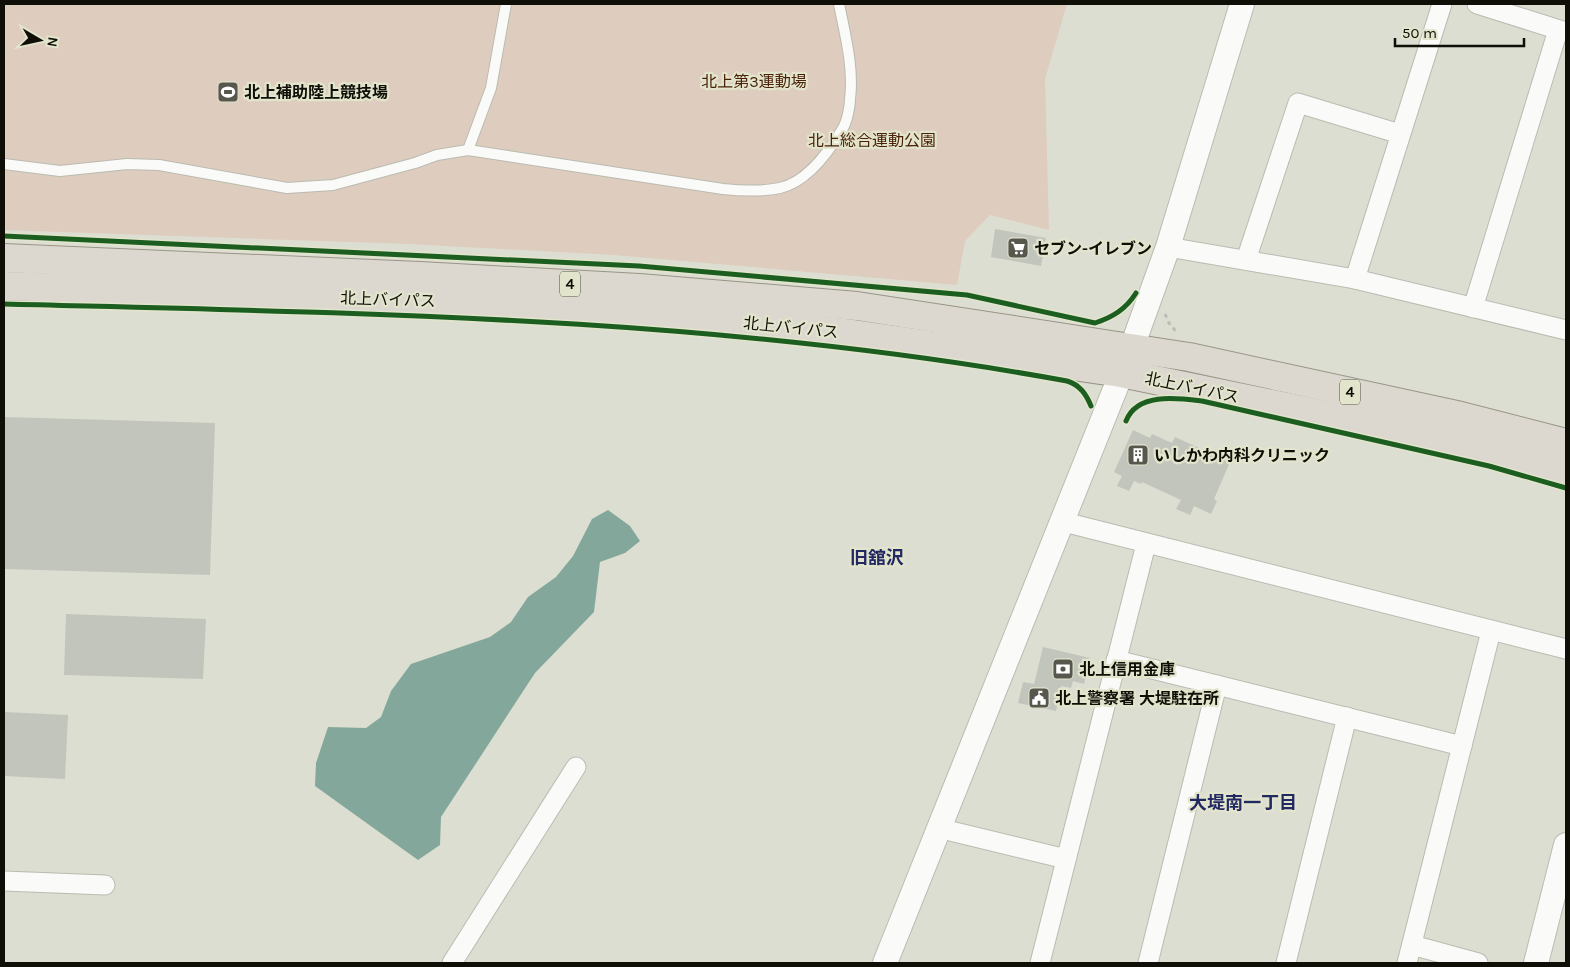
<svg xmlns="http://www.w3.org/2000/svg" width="1570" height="967" font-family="Karla,'Noto Sans JP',sans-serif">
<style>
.green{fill:#deccbe}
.water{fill:#83a89b}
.building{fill:#c2c5bc}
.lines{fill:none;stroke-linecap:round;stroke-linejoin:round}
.service-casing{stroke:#babbb1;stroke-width:12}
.minor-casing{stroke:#babbb1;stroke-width:21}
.tertiary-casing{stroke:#babbb1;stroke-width:26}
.trunk-casing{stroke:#999486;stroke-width:30}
.path{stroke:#bcbdb8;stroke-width:3;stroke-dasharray:4 4;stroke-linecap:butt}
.service{stroke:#fafaf8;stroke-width:10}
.minor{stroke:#fafaf8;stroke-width:19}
.tertiary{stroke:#fafaf8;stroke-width:24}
.trunk{stroke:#dcd8d0;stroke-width:28}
.cycleway-casing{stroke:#e2e4cc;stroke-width:8}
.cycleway{stroke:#1b5e20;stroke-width:5}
.labels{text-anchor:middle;stroke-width:4.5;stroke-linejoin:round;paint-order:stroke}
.shield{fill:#e2e4cc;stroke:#4e4f42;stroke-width:1}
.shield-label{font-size:15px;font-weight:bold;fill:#0f0f07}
.park-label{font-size:16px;fill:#4b210a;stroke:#e2e4cc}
.poi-label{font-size:16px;font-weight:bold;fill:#0f0f07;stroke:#e2e4cc;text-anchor:start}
.street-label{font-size:16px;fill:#0f0f07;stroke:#e2e4cc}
.neighbourhood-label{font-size:18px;font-weight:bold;fill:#222962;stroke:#e2e4cc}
</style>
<rect width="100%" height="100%" fill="#ddded2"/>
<!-- green -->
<polygon class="green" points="4,4 1067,4 1045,79 1049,230 990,215 965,241 957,285 614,255 409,244 4,230"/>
<!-- water -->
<polygon class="water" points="608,510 630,526 640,541 625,553 600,562 594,612 535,673 441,817 440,845 418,860 315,786 316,763 328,727 366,728 381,717 391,691 411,664 490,637 511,622 528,597 556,577 573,556 592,519"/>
<!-- building -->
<g class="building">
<polygon points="995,229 1046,238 1041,266 991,257"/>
<polygon points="4,417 215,423 210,575 4,569"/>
<polygon points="1133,430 1150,438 1152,434 1172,443 1175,437 1230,462 1214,499 1217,501 1211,514 1194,506 1190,515 1176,509 1181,500 1142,482 1141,484 1134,481 1129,491 1117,486 1122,476 1114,472"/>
<polygon points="66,614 206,619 203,679 64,675"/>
<polygon points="1043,647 1090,658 1084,684 1073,681 1071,688 1061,686 1056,711 1018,703 1023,682 1034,684"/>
<polygon points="4,712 68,715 65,779 4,776"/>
</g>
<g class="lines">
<!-- service casing -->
<g class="service-casing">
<g id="service">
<polyline points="468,150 491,88 506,4"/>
<path d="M4,164L60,171L127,164L159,165L287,188L333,185L415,163L437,155L468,150L723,189C742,191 761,192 780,188C807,182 830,150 843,128C847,121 850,107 850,99C854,68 845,34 839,4"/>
</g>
</g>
<!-- minor casing -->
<g class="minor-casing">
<g id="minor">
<polyline points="1477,4 1566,32"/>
<polyline points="1168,247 1355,279 1566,330"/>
<polyline points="1246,260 1298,103 1400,134"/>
<polyline points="1355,279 1442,4"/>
<polyline points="1473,308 1558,30"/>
<polyline points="1064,522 1566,649"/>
<polyline points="1116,660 1462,746"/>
<polyline points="938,828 1066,859"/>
<polyline points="4,881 105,885"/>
<polyline points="1412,945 1478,963"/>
<polyline points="452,963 576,767"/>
<polyline points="1040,963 1146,544"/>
<polyline points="1148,963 1217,685"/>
<polyline points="1286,963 1347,717"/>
<polyline points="1407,963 1491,631"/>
</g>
</g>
<!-- tertiary casing -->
<g class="tertiary-casing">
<g id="tertiary">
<polyline points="885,963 1132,347 1168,247 1242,4"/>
<polyline points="1536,963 1566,845"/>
</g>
</g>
<!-- trunk casing -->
<g class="trunk-casing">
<g id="trunk">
<polyline points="4,258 420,276 639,288 857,306 1189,357 1461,416 1566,443"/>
<polyline points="4,286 417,300 637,311 853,334 1121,373 1457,442 1566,471"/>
</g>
</g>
<!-- path -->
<g class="path">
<polyline points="905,289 967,295 1037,310"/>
<polyline points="1165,314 1170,325 1178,333"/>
<polyline points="1101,321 1124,308"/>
<polyline points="1081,389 1089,400"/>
<polyline points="1126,420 1139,405 1149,402"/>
</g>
<!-- service -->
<use href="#service" class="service"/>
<!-- minor -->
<use href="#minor" class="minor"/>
<!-- tertiary -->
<use href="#tertiary" class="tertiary"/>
<!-- trunk -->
<use href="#trunk" class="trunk"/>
<!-- cycleway casing -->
<g class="cycleway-casing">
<g id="cycleway">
<path d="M4,236L639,266L967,295L1095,323C1113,317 1126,309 1136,293"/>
<path d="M4,304C359,313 717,317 1067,381C1080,385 1086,394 1091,406"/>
<path d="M1126,421C1137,392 1178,398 1202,401L1489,466L1566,488"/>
</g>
</g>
<!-- cycleway -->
<use href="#cycleway" class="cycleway"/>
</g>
<!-- icons -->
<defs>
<g id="stadium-square" transform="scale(1.125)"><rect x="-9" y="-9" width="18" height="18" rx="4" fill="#57574e" stroke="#e2e4cc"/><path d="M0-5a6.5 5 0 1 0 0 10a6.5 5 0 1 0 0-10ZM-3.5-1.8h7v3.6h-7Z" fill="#fff"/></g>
<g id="supermarket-square" transform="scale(1.125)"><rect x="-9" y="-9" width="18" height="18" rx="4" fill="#57574e" stroke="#e2e4cc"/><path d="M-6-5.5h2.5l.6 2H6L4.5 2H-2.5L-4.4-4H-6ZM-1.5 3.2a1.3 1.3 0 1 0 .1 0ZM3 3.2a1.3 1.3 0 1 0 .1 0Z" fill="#fff"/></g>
<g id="building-square" transform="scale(1.125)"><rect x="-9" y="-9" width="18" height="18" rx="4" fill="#57574e" stroke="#e2e4cc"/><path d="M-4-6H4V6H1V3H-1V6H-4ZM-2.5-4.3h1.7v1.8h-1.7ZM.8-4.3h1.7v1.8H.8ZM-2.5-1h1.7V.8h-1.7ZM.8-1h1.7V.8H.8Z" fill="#fff"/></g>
<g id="bank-square" transform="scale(1.125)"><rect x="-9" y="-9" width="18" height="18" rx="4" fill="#57574e" stroke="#e2e4cc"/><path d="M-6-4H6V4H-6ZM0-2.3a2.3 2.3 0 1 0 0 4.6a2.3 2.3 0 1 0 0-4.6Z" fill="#fff"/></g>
<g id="civic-square" transform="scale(1.125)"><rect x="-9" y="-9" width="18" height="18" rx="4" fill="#57574e" stroke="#e2e4cc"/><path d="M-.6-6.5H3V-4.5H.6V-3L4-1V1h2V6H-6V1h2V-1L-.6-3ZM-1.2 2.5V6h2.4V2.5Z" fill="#fff"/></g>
</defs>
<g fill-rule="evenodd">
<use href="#stadium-square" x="228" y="92"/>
<use href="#supermarket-square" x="1018" y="248"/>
<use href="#building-square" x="1138" y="455"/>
<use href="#bank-square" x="1063" y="669"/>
<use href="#civic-square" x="1039" y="698"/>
</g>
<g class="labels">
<!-- shield labels -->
<g class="shield">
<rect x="560" y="271.5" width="20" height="25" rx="4"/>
<rect x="1340" y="379.5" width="20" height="25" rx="4"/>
</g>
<g class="shield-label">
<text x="570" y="289">4</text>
<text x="1350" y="397">4</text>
</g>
<!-- park labels -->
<g class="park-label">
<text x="754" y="87">北上第3運動場</text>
<text x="872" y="146">北上総合運動公園</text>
</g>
<!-- poi labels -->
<g class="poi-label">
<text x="244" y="98">北上補助陸上競技場</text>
<text x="1034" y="254">セブン-イレブン</text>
<text x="1154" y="461">いしかわ内科クリニック</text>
<text x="1079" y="675">北上信用金庫</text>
<text x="1055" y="704">北上警察署 大堤駐在所</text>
</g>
<!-- street labels -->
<g class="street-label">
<text transform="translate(388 299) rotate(2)" y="6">北上バイパス</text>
<text transform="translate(791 327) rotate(6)" y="6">北上バイパス</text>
<text transform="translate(1192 387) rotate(12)" y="6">北上バイパス</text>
</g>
<!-- neighbourhood labels -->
<g class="neighbourhood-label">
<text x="877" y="564">旧舘沢</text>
<text x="1243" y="809">大堤南一丁目</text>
</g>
</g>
<!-- border -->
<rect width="1570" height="967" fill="none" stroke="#0f0f07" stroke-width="10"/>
<!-- north arrow -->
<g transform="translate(40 40) rotate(99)" stroke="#e2e4cc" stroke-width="4" paint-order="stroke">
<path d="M0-4L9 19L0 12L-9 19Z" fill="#0f0f07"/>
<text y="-8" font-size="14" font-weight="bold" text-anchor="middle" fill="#0f0f07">N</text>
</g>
<!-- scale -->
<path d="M1395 38v8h129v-8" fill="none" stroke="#0f0f07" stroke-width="2.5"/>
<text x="1402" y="38" font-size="15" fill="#0f0f07" stroke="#e2e4cc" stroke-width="4" paint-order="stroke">50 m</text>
</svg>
